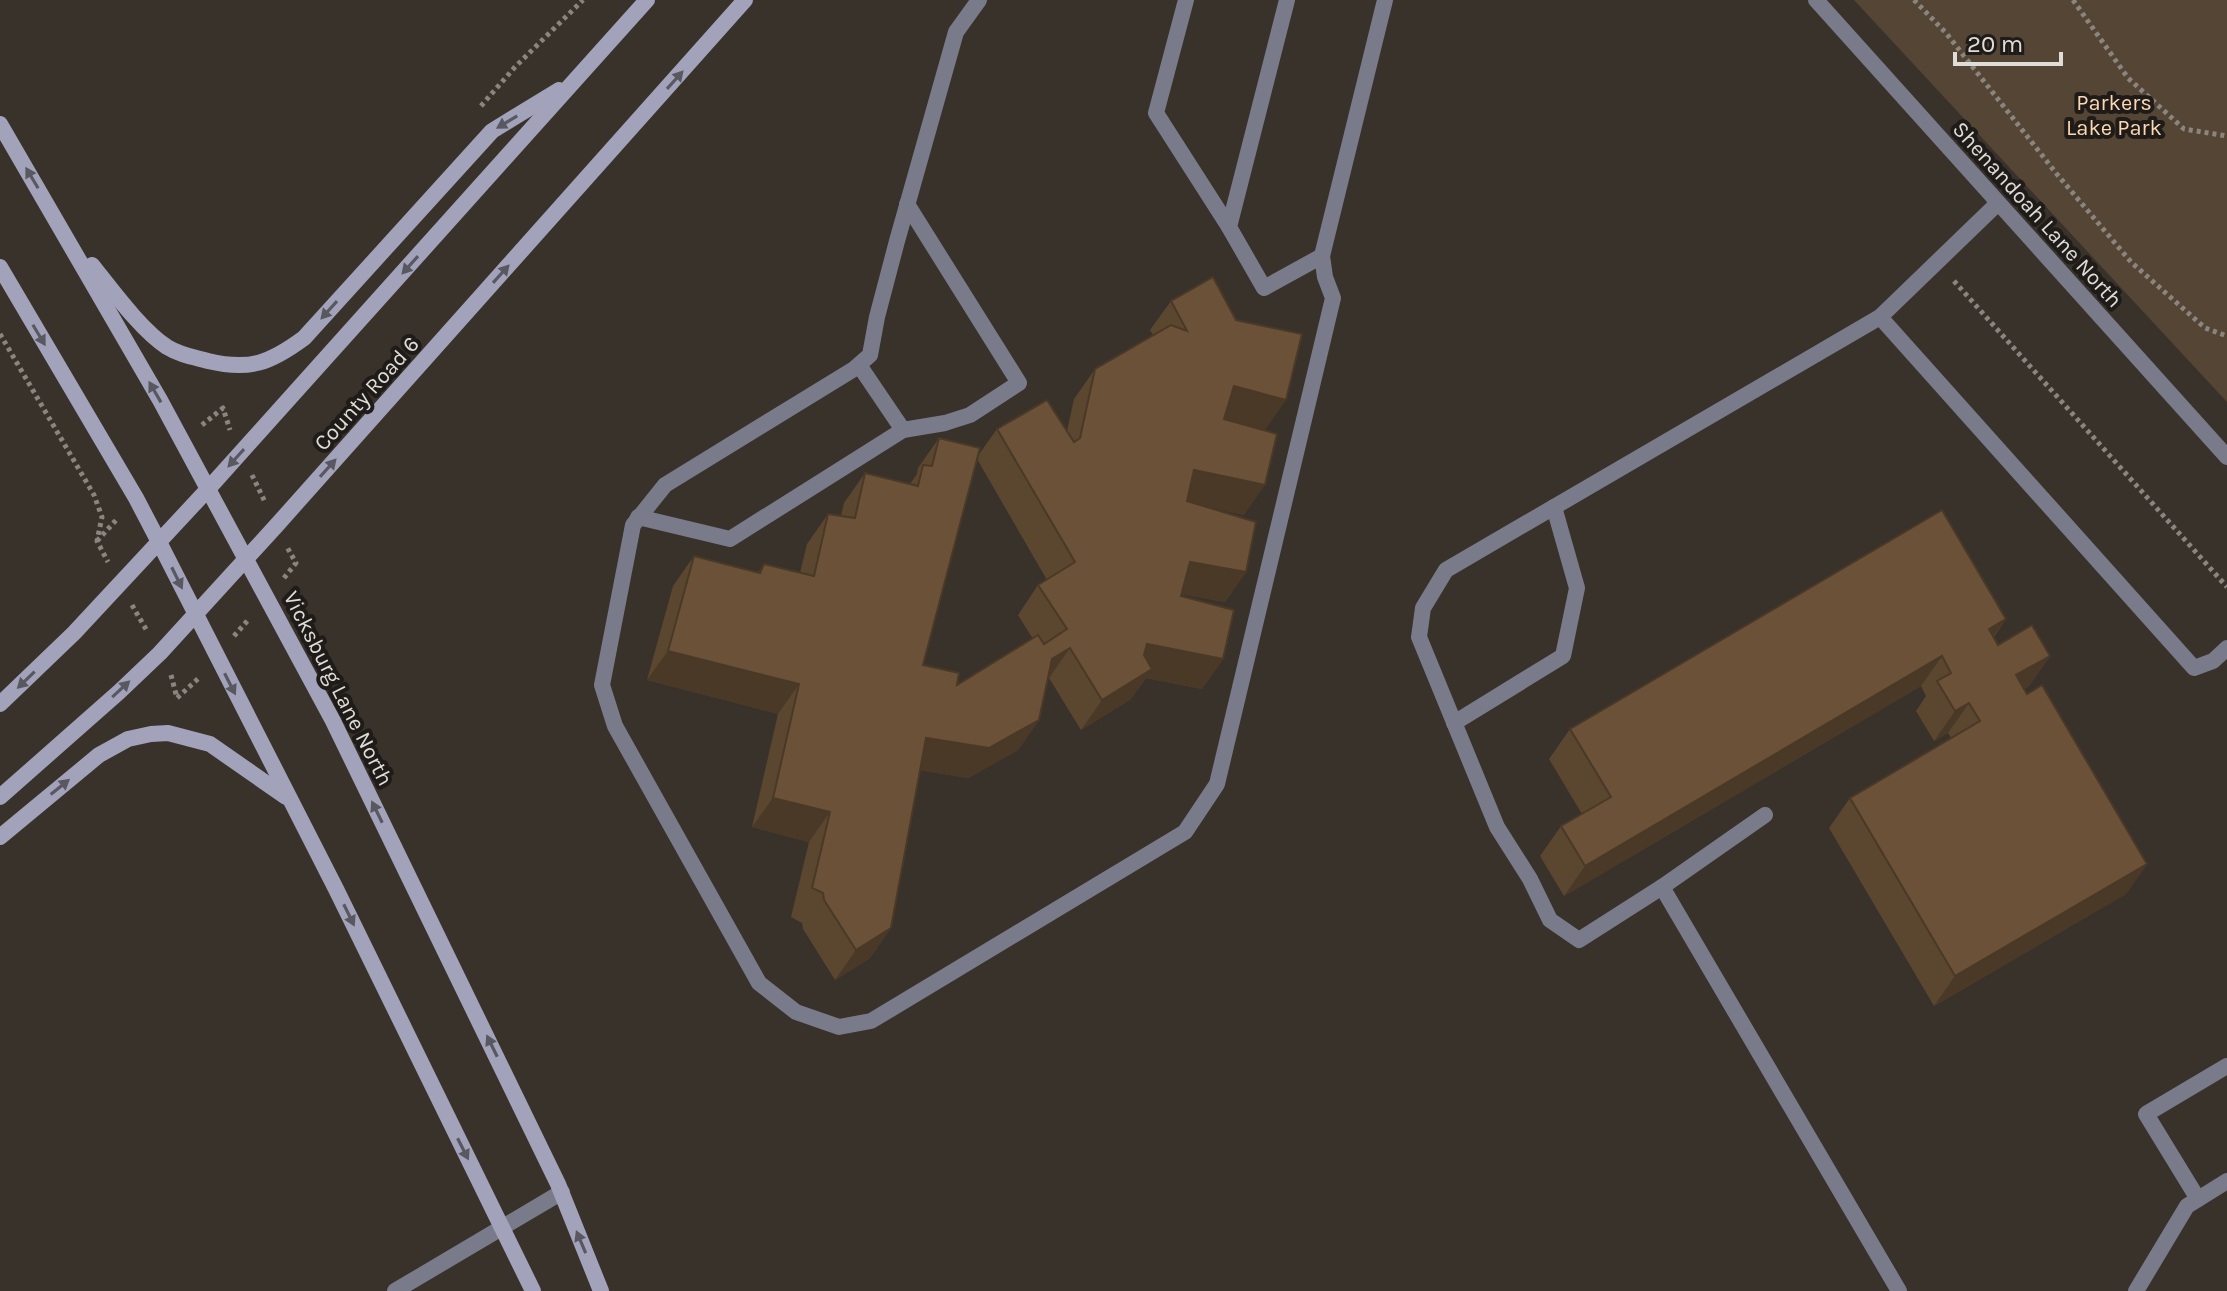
<svg xmlns="http://www.w3.org/2000/svg" width="2227" height="1291" font-family="Karla,sans-serif">
<style>
.green{fill:#554535}
.lines{fill:none;stroke-linecap:round;stroke-linejoin:round}
.path{stroke:#8b857f;stroke-width:5;stroke-dasharray:4 4;stroke-linecap:butt}
.lane{stroke:#7a7b8a;stroke-width:16}
.street{stroke:#7a7b8a;stroke-width:16}
.secondary{stroke:#a2a3bb;stroke-width:16}
.wall{fill:#5b4630;fill-rule:evenodd}
.shaded-wall{fill:#4a3927}
.building{fill:#6a5138;stroke:#4a3927;stroke-width:2}
.oneway{fill:#595861}
.labels{text-anchor:middle;stroke-width:8;stroke-linejoin:round;paint-order:stroke}
.park-label{font-size:22px;fill:#fdd7b2;stroke:#1e1b18}
.street-label{font-size:22px;fill:#e0dcd7;stroke:#1e1b18}
</style>
<rect width="100%" height="100%" fill="#39322b"/>
<!-- green -->
<polygon class="green" points="1854,0 2227,0 2227,402"/>
<g class="lines">
<!-- path -->
<g class="path">
<polyline points="1914,0 1946,33 2056,173 2131,262 2205,328 2227,336"/>
<polyline points="2073,0 2128,78 2184,129 2227,136"/>
<polyline points="481,106 515,67 583,0"/>
<polyline points="1954,281 2227,587"/>
<polyline points="0,334 94,495 102,517 97,541 108,562"/>
<polyline points="202,425 223,408 230,430"/>
<polyline points="252,475 265,502"/>
<polyline points="97,541 118,518"/>
<polyline points="284,578 296,563 287,547"/>
<polyline points="132,605 147,631"/>
<polyline points="234,636 249,619"/>
<polyline points="171,675 177,698 200,677"/>
</g>
<!-- lane -->
<g class="lane">
<polyline points="979,0 956,32 897,241 877,317 870,355 854,369 665,485 633,525 602,685 615,726 759,983 796,1012 839,1027 871,1021 1185,832 1217,784 1333,298 1325,277 1322,256 1385,0"/>
<polyline points="1186,0 1156,113 1229,227"/>
<polyline points="1287,0 1229,227 1264,288 1322,256"/>
<polyline points="1880,317 2194,668 2213,661 2227,648"/>
<polyline points="859,365 903,430"/>
<polyline points="638,517 730,539 903,430 945,423 970,415 1019,383 907,204"/>
<polyline points="1454,723 1563,656 1577,588 1554,507"/>
<polyline points="1765,815 1662,887 1579,940 1550,920 1530,879 1497,827 1419,637 1423,608 1446,570 1880,317 1998,203"/>
<polyline points="1662,887 1899,1291"/>
<polyline points="2198,1199 2146,1114 2227,1066"/>
<polyline points="2136,1291 2187,1206 2227,1181"/>
</g>
<!-- street -->
<g class="street">
<polyline points="1816,0 2227,457"/>
<polyline points="395,1291 562,1192"/>
</g>
<!-- secondary -->
<g class="secondary">
<polyline points="0,124 160,400 333,721 558,1184 601,1291"/>
<path d="M92,265C112,290 141,330 167,347C180,355 193,357 208,361C250,371 270,363 304,338L492,131L559,90"/>
<polyline points="0,267 136,498 159,542 336,889 533,1291"/>
<polyline points="0,704 74,633 209,488 647,0"/>
<polyline points="0,797 119,692 160,653 276,526 745,0"/>
<polyline points="0,837 99,755 128,739 151,734 168,733 210,744 286,797"/>
</g>
</g>
<!-- wall -->
<g class="wall">
<path d="M1171,301L1265,430L1224,419L1244,515L1208,507L1246,572L1225,602L1181,594V596L1223,659L1202,689L1146,678L1131,699L1081,730L1049,678L1048,679L1039,720L1018,750L968,778L920,770L891,928L870,958L835,980L803,929L802,923L791,917L809,842L752,827L778,714L647,680L673,586L694,556L758,573L764,564L800,573L807,544L828,514L841,516L844,503L865,473L910,484L917,474L918,468L939,438L977,457L997,429L1067,431L1074,399L1095,369L1153,335L1150,330ZM977,459L1047,580L1038,585L1018,615L1033,639L957,685L923,665Z"/>
<polygon points="2006,619 1994,637 1998,645 2050,656 2029,686 2024,689 2147,864 2126,894 1934,1006 1829,828 1850,798 1951,738 1948,733 1934,741 1916,711 1926,696 1921,686 1564,896 1540,856 1561,826 1582,814 1549,759 1570,729"/>
</g>
<!-- shaded-wall -->
<g class="shaded-wall">
<polygon points="1234,386 1286,400 1265,430 1213,416"/>
<polygon points="1194,470 1265,485 1244,515 1174,500"/>
<polygon points="1190,562 1246,572 1225,602 1169,592"/>
<polygon points="2006,619 1985,648 1989,629"/>
<polygon points="1147,644 1223,659 1202,689 1146,678 1131,699 1081,730 1102,700"/>
<polygon points="1070,648 1049,678 1031,689 1052,659"/>
<polygon points="668,651 799,684 778,714 647,680"/>
<polygon points="1942,656 1921,686 1564,896 1585,866"/>
<polygon points="2050,656 2029,686 1995,705 2016,675"/>
<polygon points="1969,703 1948,733 1934,741 1955,711"/>
<polygon points="1039,720 1018,750 968,778 905,768 926,738"/>
<polygon points="773,798 830,812 809,842 752,827"/>
<polygon points="2147,864 2126,894 1934,1006 1955,976"/>
<polygon points="891,928 870,958 835,980 856,950"/>
</g>
<!-- building -->
<g class="building">
<polygon points="1213,277 1236,320 1302,334 1286,400 1234,386 1224,419 1277,434 1265,485 1194,470 1187,501 1256,522 1246,572 1190,562 1181,596 1234,610 1223,659 1147,644 1144,655 1152,669 1102,700 1070,648 1052,659 1039,720 989,748 926,738 891,928 856,950 824,900 823,893 812,888 830,812 773,798 799,684 668,651 694,556 760,573 764,564 814,576 828,514 855,518 865,473 918,486 923,465 932,466 939,438 980,448 923,665 959,673 957,685 1038,635 1044,644 1067,629 1038,585 1075,562 997,429 1047,400 1074,442 1080,438 1095,369 1171,325 1187,331 1171,301"/>
<polygon points="1942,510 2006,619 1989,629 1998,645 2032,625 2050,656 2016,675 2027,694 2042,685 2147,864 1955,976 1850,798 1980,721 1969,703 1955,711 1937,681 1951,673 1942,656 1585,866 1561,826 1611,797 1570,729"/>
</g>
<!-- one-way arrows -->
<defs><path id="oneway-solid" d="M-6-.8H1V-3.2L6.5 0L1 3.2V.8H-6Z" transform="scale(2)"/></defs>
<g class="oneway">
<use href="#oneway-solid" transform="translate(675 80) rotate(-48)"/>
<use href="#oneway-solid" transform="translate(507 122) rotate(149)"/>
<use href="#oneway-solid" transform="translate(32 178) rotate(-121)"/>
<use href="#oneway-solid" transform="translate(410 265) rotate(132)"/>
<use href="#oneway-solid" transform="translate(501 274) rotate(-48)"/>
<use href="#oneway-solid" transform="translate(329 310) rotate(132)"/>
<use href="#oneway-solid" transform="translate(39 335) rotate(59)"/>
<use href="#oneway-solid" transform="translate(155 392) rotate(-120)"/>
<use href="#oneway-solid" transform="translate(236 458) rotate(132)"/>
<use href="#oneway-solid" transform="translate(328 468) rotate(-48)"/>
<use href="#oneway-solid" transform="translate(177 578) rotate(64)"/>
<use href="#oneway-solid" transform="translate(26 680) rotate(136)"/>
<use href="#oneway-solid" transform="translate(230 684) rotate(63)"/>
<use href="#oneway-solid" transform="translate(121 689) rotate(-43)"/>
<use href="#oneway-solid" transform="translate(60 787) rotate(-39)"/>
<use href="#oneway-solid" transform="translate(377 812) rotate(-116)"/>
<use href="#oneway-solid" transform="translate(349 915) rotate(64)"/>
<use href="#oneway-solid" transform="translate(492 1046) rotate(-116)"/>
<use href="#oneway-solid" transform="translate(463 1149) rotate(63)"/>
<use href="#oneway-solid" transform="translate(581 1242) rotate(-113)"/>
</g>
<g class="labels">
<!-- park labels -->
<g class="park-label">
<text x="2114" y="110">Parkers<tspan x="2114" dy="25">Lake Park</tspan></text>
</g>
<!-- street labels -->
<g class="street-label">
<text transform="translate(2038 214) rotate(48)" y="8">Shenandoah Lane North</text>
<text transform="translate(366 393) rotate(-48)" y="8">County Road 6</text>
<text transform="translate(339 688) rotate(63)" y="8">Vicksburg Lane North</text>
</g>
</g>
<!-- scale -->
<path d="M1955 52v12h106v-12" fill="none" stroke="#e0dcd7" stroke-width="4"/>
<text x="1967" y="52" font-size="24" fill="#e0dcd7" stroke="#1e1b18" stroke-width="6" paint-order="stroke">20 m</text>
</svg>
